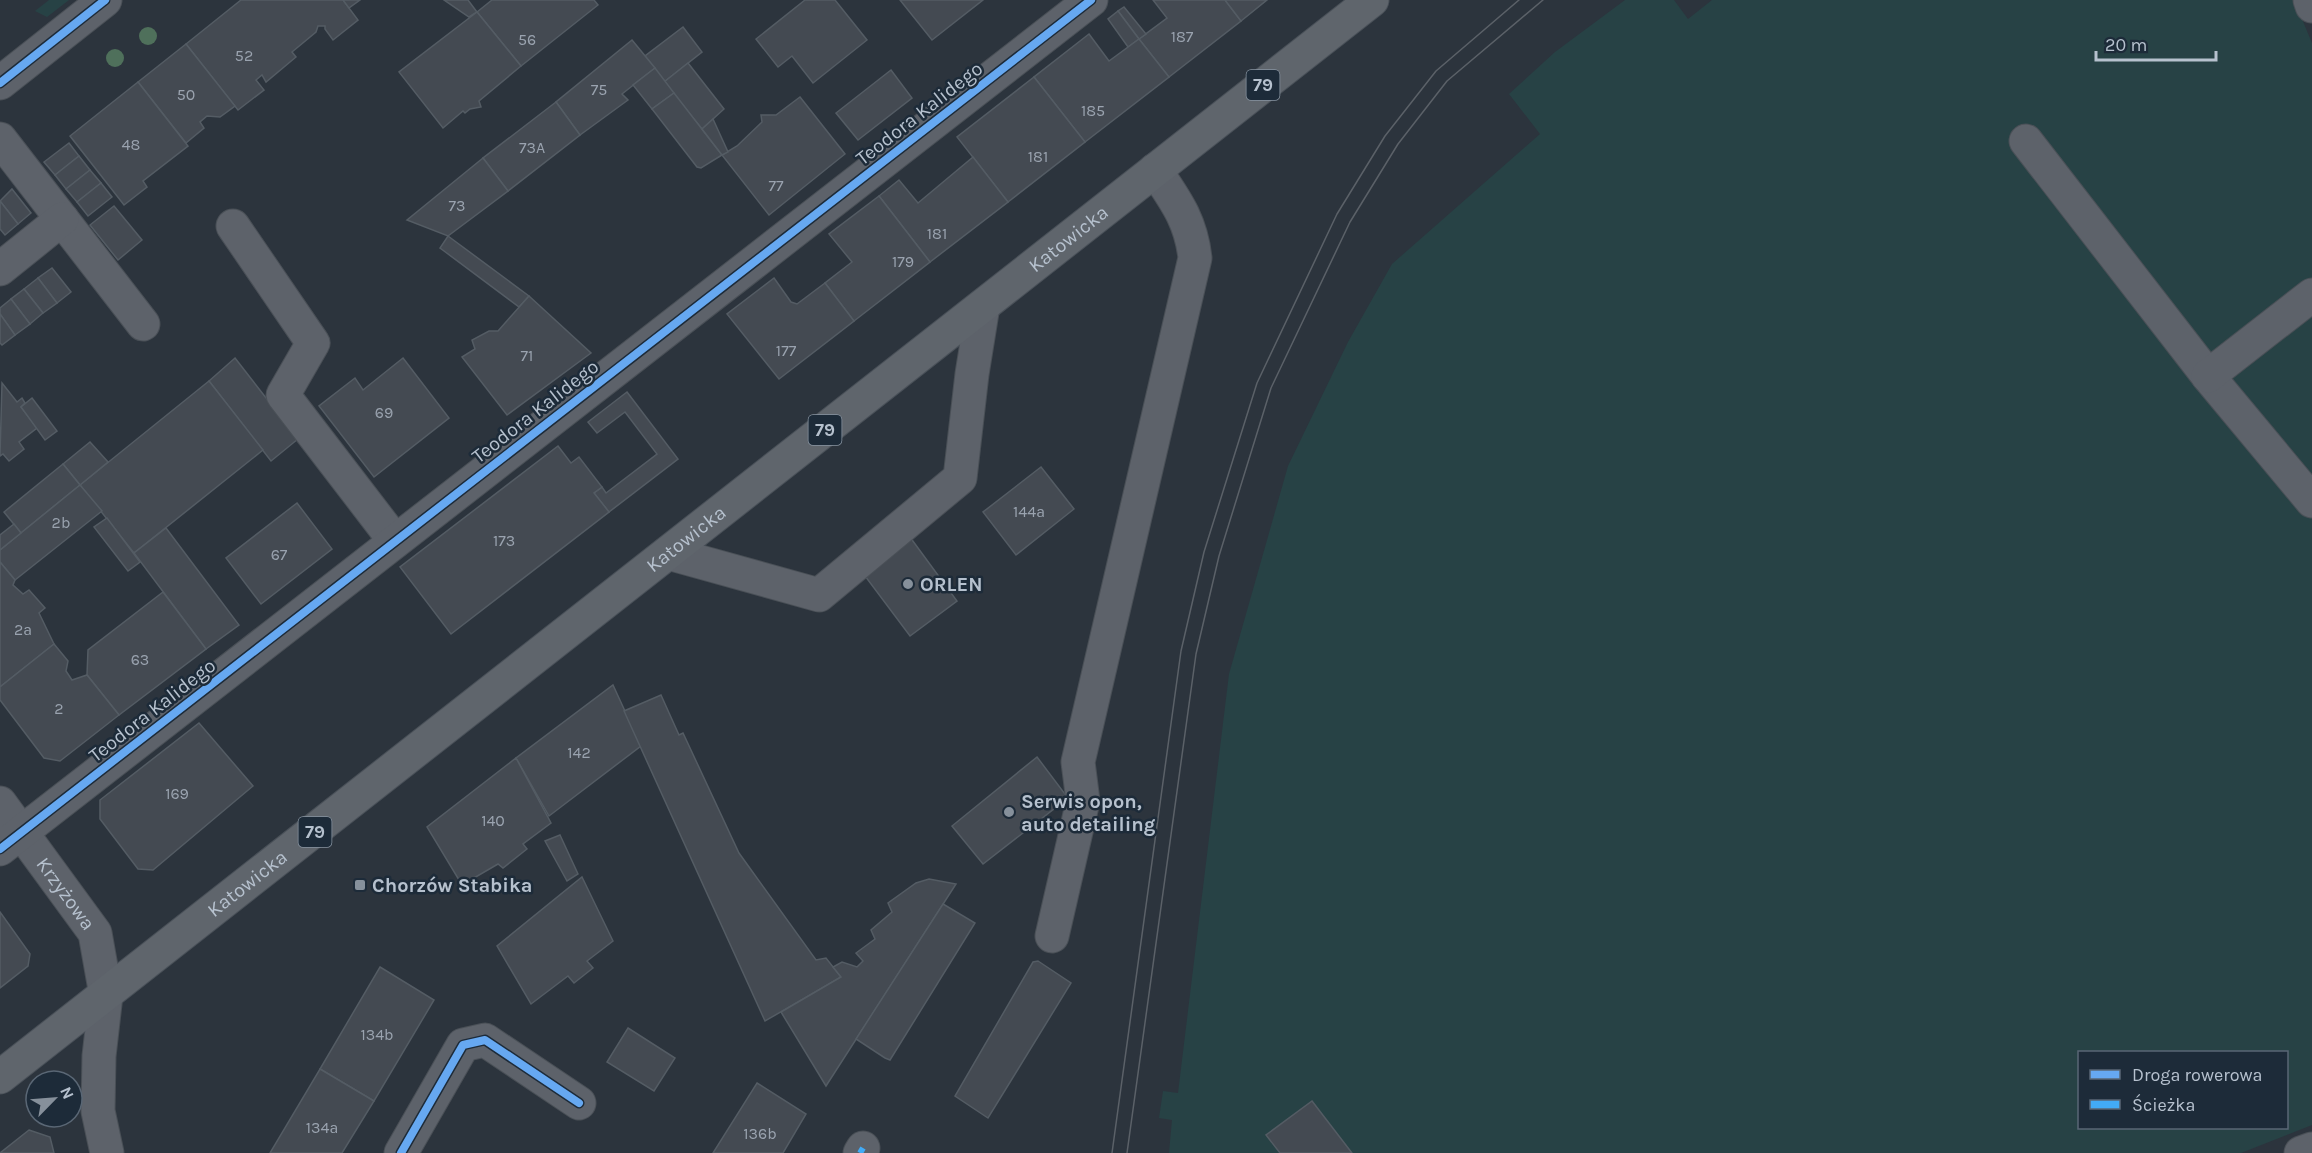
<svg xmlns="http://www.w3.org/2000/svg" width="2312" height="1153" font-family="Karla,sans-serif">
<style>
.green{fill:#274245;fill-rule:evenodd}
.building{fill:#444a52;stroke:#545c64;stroke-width:1.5}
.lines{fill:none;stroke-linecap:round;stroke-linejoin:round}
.minor-casing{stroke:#4a5057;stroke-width:35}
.major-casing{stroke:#4a5159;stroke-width:35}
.minor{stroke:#5d626a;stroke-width:33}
.major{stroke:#5f656c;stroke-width:33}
.tram{stroke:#5b6168;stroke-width:1.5}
.quiet{stroke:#42abf6;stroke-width:6;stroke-dasharray:12 6;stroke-linecap:butt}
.cycleway-casing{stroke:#1d2b39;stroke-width:11}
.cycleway{stroke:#66a8f1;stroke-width:8}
.tree{fill:#4f705b}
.poi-dot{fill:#86909b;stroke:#1d2b39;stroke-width:2}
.labels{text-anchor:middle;stroke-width:5;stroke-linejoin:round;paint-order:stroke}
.number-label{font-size:16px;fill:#9aa3af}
.shield{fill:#1d2b39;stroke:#8894a1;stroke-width:1.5}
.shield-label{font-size:18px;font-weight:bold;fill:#b6c1ce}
.street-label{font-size:20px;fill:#b6c1ce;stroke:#1d2b39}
.poi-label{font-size:20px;font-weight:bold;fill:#b6c1ce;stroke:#1d2b39;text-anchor:start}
</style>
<rect width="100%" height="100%" fill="#2c343d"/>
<!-- green -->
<g class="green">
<polygon points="49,0 69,0 47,17 35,11"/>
<path d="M1625,0H1674L1688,19L1712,0H2294L2312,43V1125L2241,1153H1169L1172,1120L1159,1118L1163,1091L1178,1093L1229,674L1288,466L1348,342L1392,264L1540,134L1509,94L1555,52ZM2080,1052H2286V1128H2080Z"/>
</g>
<!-- building -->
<g class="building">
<polygon points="241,0 343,0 358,20 333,40 325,29 325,26 318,26 316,32 292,52 296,57 266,82 262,75 256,80 264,90 238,110 186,44"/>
<polygon points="343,0 360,0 349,8"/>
<polygon points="444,0 468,0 477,12 469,17"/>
<polygon points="492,0 594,0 598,5 521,66 477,12"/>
<polygon points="805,0 835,0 867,40 813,83 792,56 778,67 756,39"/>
<polygon points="900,0 983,0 932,40"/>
<polygon points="1153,0 1225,0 1241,21 1169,77 1139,39 1167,18"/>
<polygon points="1225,0 1267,0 1241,21"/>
<polygon points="1124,7 1146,34 1139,39 1118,11"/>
<polygon points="1118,11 1139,39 1128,47 1108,19"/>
<polygon points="477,12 521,66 479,101 481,107 470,109 465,113 463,111 443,128 399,72"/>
<polygon points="683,27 702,52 664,82 645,56"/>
<polygon points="1089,34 1109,61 1139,39 1169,77 1085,142 1034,77"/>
<polygon points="632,40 655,68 622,94 628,100 580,135 556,102"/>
<polygon points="186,44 235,106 220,117 207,116 200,122 204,128 186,143 138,82"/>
<polygon points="688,63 724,109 702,129 664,82"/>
<polygon points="655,68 674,93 652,109 633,85"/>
<polygon points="891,70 912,98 858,140 836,113"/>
<polygon points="1034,77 1085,142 1008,202 957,137"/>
<polygon points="138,82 188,146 143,181 147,187 124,205 70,136"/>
<polygon points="674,93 722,155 701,168 697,167 652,109"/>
<polygon points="800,97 845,154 769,215 722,155 737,146 762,122 761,115 776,115"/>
<polygon points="556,102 580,135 508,191 483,158"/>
<polygon points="713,119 728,152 722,155 702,129"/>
<polygon points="69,143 79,156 55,175 44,162"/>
<polygon points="79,156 90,170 66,189 55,175"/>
<polygon points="973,157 1008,202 930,262 879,196 899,180 918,203"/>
<polygon points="483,158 508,191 448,236 407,220"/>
<polygon points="90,170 101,183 77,202 66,189"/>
<polygon points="101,183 112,197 88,216 77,202"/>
<polygon points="12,189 31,213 18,224 0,201"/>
<polygon points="879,196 930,262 854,321 825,283 852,262 829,234"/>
<polygon points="0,201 18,224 5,235 0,229"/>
<polygon points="114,206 142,240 118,260 90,225"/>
<polygon points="448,236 529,296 519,307 444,251 440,248"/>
<polygon points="52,268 71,292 57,303 38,278"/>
<polygon points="38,278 57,303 43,313 24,289"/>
<polygon points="774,278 791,302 797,304 825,283 854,321 779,379 727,314"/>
<polygon points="24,289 43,313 30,324 11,299"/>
<polygon points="529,296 591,353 507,415 462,357 475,349 472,340 489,331 498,331"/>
<polygon points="11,299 30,324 15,335 0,314 0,308"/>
<polygon points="0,314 15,335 2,345 0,343"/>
<polygon points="235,358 298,439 271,461 209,381"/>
<polygon points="403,358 449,418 374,477 319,406 355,378 363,390"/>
<polygon points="209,381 263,450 134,553 80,485"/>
<polygon points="2,383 17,402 22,398 25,403 21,407 37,428 19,442 24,449 9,461 3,454 0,456"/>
<polygon points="627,392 678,459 609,512 594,493 602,487 606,493 657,454 625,412 597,433 588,422"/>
<polygon points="32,398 57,431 45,440 21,407"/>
<polygon points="90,442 108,462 80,485 63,464"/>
<polygon points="558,446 571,463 579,457 602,487 594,493 609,512 451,634 400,567"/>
<polygon points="63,464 80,485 21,533 4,512"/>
<polygon points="1041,467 1074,509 1016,555 983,512"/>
<polygon points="80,485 102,511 15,580 0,562 0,550"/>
<polygon points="297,503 332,549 261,604 226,558"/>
<polygon points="107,518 140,562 128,571 94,527"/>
<polygon points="14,524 21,533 0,550 0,535"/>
<polygon points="166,528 239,625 206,649 134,553"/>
<polygon points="907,533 957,601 910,636 859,568"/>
<polygon points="0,562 15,580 13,585 23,594 29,590 45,608 39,613 54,644 0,687"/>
<polygon points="163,592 206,649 119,715 87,675 88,650"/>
<polygon points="54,644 68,661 66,671 72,680 87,675 119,715 60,761 44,758 0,700 0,687"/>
<polygon points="613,685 641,746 549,816 516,758"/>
<polygon points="661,695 679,735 683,733 739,853 816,960 826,958 841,977 765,1021 624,711"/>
<polygon points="199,723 253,786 153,870 138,869 100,819 100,800"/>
<polygon points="1037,757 1068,798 983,864 952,826"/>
<polygon points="516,758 551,823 523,844 527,849 503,868 498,864 462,885 427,827"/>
<polygon points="560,835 578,874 567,881 545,841"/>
<polygon points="582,877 613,941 587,961 593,968 574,983 568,976 531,1004 497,946"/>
<polygon points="929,879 956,884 826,1086 781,1012 841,977 833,967 842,962 857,967 863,961 856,953 875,939 871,930 892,912 888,903 916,883"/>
<polygon points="943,904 975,923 890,1060 885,1058 856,1039"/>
<polygon points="0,912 30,954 28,966 0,988"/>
<polygon points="1038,961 1071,983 988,1118 955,1096 1033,962"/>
<polygon points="380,967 434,1000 374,1101 320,1069"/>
<polygon points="628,1028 675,1058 654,1091 607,1062"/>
<polygon points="320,1069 374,1101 342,1153 270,1153"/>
<polygon points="757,1083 806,1114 783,1153 713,1153"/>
<polygon points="1312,1101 1352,1153 1280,1153 1266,1135"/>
<polygon points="29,1130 50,1137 54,1153 0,1153"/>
</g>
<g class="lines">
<!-- minor casing -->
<g class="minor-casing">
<g id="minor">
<polyline points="2310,0 2312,6"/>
<polyline points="0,83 105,0"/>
<polyline points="0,139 143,324"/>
<polyline points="2026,141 2208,376 2312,501"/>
<polyline points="233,226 313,343 283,395 395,541"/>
<polyline points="0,269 62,219"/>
<polyline points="2208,376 2312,295"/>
<polyline points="668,553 819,595 960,478 972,374 983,306"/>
<path id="s1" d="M0,803L95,933L106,995L99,1056L98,1111L107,1153"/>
<polyline points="0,849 1091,0"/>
<path d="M1052,936L1083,801L1078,762L1195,258C1191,221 1176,201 1155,170"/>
<polyline points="401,1153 463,1045 485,1040 579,1103"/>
<polyline points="860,1153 863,1148"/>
<polyline points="2301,1153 2312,1149"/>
</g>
</g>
<!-- major casing -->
<g class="major-casing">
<g id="major">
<path id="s2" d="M0,1077L1372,0"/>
</g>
</g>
<!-- minor -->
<use href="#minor" class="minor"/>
<!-- major -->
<use href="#major" class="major"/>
<!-- tram -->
<g class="tram">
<polyline points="1112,1153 1181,651 1204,552 1257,383 1337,214 1385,136 1436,71 1519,0"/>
<polyline points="1127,1153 1196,654 1219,556 1271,388 1350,222 1398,144 1447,81 1543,0"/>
</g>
<!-- quiet -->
<polyline class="quiet" points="860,1153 863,1148"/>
<!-- cycleway casing -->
<g class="cycleway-casing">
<g id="cycleway">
<polyline points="0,83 105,0"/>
<polyline points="0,849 1091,0"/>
<polyline points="401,1153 463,1045 485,1040 579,1103"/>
</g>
</g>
<!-- cycleway -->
<use href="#cycleway" class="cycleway"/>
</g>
<!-- trees -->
<g class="tree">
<circle cx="148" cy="36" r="9"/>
<circle cx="115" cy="58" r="9"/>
</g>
<!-- markers -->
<g class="poi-dot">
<circle cx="908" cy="584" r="6"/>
<circle cx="1009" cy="812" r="6"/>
<rect x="354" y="879" width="12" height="12" rx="3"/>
</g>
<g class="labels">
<!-- number labels -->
<g class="number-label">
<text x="1182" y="42">187</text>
<text x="527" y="45">56</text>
<text x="244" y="61">52</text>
<text x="599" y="95">75</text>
<text x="186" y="100">50</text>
<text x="1093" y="116">185</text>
<text x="131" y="150">48</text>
<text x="532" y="153">73A</text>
<text x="1038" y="162">181</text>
<text x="776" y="191">77</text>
<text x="457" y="211">73</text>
<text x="937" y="239">181</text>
<text x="903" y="267">179</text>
<text x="786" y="356">177</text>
<text x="527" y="361">71</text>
<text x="384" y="418">69</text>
<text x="1029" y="517">144a</text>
<text x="61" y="528">2b</text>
<text x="504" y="546">173</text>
<text x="279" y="560">67</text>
<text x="23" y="635">2a</text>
<text x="140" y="665">63</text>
<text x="59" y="714">2</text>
<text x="579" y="758">142</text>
<text x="177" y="799">169</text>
<text x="493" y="826">140</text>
<text x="377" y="1040">134b</text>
<text x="322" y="1133">134a</text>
<text x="760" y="1139">136b</text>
</g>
<!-- shield labels -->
<g class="shield">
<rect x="1246.5" y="70" width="33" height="30" rx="4.5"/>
<rect x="808.5" y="415" width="33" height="30" rx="4.5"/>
<rect x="298.5" y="817" width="33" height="30" rx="4.5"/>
</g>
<g class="shield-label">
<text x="1263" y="91">79</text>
<text x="825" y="436">79</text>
<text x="315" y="838">79</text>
</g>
<!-- street labels -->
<g class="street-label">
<text transform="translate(919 113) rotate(-38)" y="7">Teodora Kalidego</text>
<text dy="7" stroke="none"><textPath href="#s2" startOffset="1358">Katowicka</textPath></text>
<text transform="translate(535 411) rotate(-38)" y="7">Teodora Kalidego</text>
<text dy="7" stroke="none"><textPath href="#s2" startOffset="872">Katowicka</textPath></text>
<text transform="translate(152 710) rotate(-38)" y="7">Teodora Kalidego</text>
<text dy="7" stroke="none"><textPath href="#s2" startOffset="314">Katowicka</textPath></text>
<text dy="7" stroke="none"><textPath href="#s1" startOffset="112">Krzyżowa</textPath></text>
</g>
<!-- poi labels -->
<g class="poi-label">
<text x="920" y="591">ORLEN</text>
<text x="1021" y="808">Serwis opon,<tspan x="1021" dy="23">auto detailing</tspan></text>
<text x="372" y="892">Chorzów Stabika</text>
</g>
</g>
<!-- legend -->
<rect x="2078" y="1051" width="210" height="78" fill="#1d2b39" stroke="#5a6775" stroke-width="1.5"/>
<rect x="2090" y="1070" width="30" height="9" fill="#66a8f1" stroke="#5a6775" stroke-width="1.5"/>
<text x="2132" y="1081" font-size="18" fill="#b6c1ce">Droga rowerowa</text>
<rect x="2090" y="1100" width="30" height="9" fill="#42abf6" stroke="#5a6775" stroke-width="1.5"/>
<text x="2132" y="1111" font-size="18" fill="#b6c1ce">Ścieżka</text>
<!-- north arrow -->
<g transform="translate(54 1099) rotate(65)"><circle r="28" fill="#1d2b39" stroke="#5a6775" stroke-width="1.5"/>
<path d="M0-4.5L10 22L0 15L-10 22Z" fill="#86909b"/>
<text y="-9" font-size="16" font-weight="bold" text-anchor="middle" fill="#b6c1ce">N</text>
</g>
<!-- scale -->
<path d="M2096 51v9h120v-9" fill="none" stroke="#b6c1ce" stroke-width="3"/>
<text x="2105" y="51" font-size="18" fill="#b6c1ce" stroke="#1d2b39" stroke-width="4.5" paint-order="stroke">20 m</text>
</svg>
